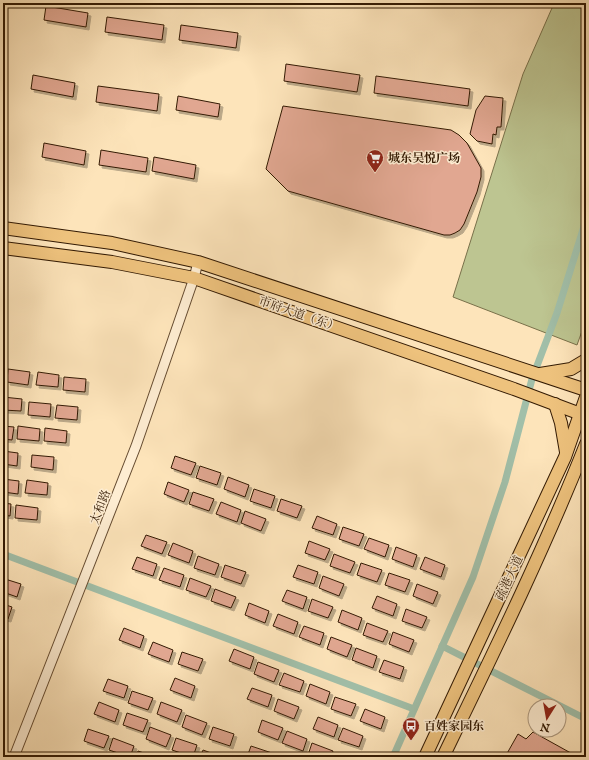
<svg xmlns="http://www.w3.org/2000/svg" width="589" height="760" font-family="'IM FELL English','Noto Serif SC',serif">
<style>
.green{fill:#bdc591;stroke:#78704a}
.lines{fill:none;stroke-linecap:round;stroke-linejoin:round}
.canal{stroke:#a1bfa9;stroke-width:7}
.building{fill:#e1a791;stroke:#331a03;filter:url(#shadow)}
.minor-casing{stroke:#664c31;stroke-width:11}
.major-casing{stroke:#331a03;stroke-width:14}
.minor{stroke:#feedd2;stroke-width:9}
.major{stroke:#eec27d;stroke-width:12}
.labels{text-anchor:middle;stroke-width:3;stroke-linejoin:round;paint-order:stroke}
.poi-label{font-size:12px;font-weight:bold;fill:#331a03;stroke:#feedd2;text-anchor:start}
.street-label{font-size:12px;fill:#331a03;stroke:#feedd2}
</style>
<defs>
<filter id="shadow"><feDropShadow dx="3" dy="3" stdDeviation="0" flood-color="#0004"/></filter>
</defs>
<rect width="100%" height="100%" fill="#fde4ba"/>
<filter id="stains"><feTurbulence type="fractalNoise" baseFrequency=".005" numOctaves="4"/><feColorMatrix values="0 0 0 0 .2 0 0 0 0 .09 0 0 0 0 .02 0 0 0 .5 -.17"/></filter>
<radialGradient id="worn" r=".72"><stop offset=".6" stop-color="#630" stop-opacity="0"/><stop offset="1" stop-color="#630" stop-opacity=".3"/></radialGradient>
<!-- green -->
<polygon class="green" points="552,3 586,3 586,320 577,345 453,297 523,74 552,8"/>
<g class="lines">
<!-- canal -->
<g class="canal">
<polyline points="3,554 414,709"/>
<polyline points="442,646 586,719"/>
<polyline points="393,757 473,577 505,482 532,379 557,313 586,220"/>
</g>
</g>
<!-- building -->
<g class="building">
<polygon points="46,6 88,13 86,27 44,20"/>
<polygon points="107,17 164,25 162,40 105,32"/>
<polygon points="181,25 238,33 236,48 179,40"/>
<polygon points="286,64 360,75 357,92 284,81"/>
<polygon points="33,75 75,83 73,97 31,89"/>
<polygon points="376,76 470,89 468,106 374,93"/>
<polygon points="98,86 159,94 157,111 96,102"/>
<polygon points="178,96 220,104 218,117 176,110"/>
<polygon points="485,96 503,98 501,127 497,127 496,135 493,134 492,144 477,141 470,134 476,110"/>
<polygon points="283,106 451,130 459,135 467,143 481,168 481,177 477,192 464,224 460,230 455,233 450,235 444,235 288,191 266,169"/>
<polygon points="44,143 86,151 84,165 42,157"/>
<polygon points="101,150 148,158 146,172 99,165"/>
<polygon points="154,157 196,165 194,179 152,171"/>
<polygon points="8,369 30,372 28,385 7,382"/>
<polygon points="38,372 59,375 58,387 36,385"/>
<polygon points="64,377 86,379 85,392 63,390"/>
<polygon points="3,397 22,399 21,411 3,410"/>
<polygon points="29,402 51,404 50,417 28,415"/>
<polygon points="57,405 78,407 77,420 55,418"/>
<polygon points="3,426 14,427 12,440 3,439"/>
<polygon points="18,426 40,429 39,441 17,439"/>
<polygon points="45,428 67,431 66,443 44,441"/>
<polygon points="3,451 18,453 17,466 3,464"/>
<polygon points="32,455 54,457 53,470 31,467"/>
<polygon points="175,456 196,463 191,475 171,468"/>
<polygon points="200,466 221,473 217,485 196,478"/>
<polygon points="228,477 249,485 245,497 224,489"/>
<polygon points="3,479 19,481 18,494 3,492"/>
<polygon points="27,480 48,483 47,495 25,493"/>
<polygon points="168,482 189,490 184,502 164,494"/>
<polygon points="254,489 275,496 271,508 250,501"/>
<polygon points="193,492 214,499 209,511 189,504"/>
<polygon points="281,499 302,506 297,518 277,511"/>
<polygon points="221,502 241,510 237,522 216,514"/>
<polygon points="3,503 11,504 10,516 3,515"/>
<polygon points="16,505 38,508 37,520 15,518"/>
<polygon points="245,511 266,519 261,531 241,523"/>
<polygon points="317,516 337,524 333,535 312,528"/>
<polygon points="343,527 364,534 359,546 339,539"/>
<polygon points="146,535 167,542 162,554 141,546"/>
<polygon points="369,538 389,545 385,557 364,549"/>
<polygon points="309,541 330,549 325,560 305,553"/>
<polygon points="173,543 193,551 189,563 168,555"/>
<polygon points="396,547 417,555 413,567 392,559"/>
<polygon points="334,554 355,562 350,573 330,566"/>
<polygon points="198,556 219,564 215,575 194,568"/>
<polygon points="137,557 157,564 153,576 132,569"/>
<polygon points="425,557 445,565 441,577 420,569"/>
<polygon points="361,563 382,570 377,582 357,575"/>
<polygon points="225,565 246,572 241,584 221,577"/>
<polygon points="298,565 318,572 314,584 293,577"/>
<polygon points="164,568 184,575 180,587 159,580"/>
<polygon points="389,573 410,580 405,592 385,585"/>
<polygon points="323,576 344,584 339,596 319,588"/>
<polygon points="190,578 211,586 206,597 186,590"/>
<polygon points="5,579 21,584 17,597 3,592"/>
<polygon points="417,584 438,592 433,604 413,596"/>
<polygon points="215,589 236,597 231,608 211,601"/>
<polygon points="287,590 307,597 303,609 282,601"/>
<polygon points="377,596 397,604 393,616 372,608"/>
<polygon points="312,599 333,607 328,618 308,611"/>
<polygon points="249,603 269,611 265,623 245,615"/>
<polygon points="3,604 12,607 8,619 3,618"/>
<polygon points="406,609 427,617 422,628 402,621"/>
<polygon points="342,610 362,618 358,630 338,622"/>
<polygon points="278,614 298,622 294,634 273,626"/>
<polygon points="367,623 388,631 383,642 363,635"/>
<polygon points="304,626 324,633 320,645 299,637"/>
<polygon points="124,628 144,636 140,648 119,640"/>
<polygon points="393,632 414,640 409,652 389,644"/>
<polygon points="331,637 352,645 347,657 327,649"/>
<polygon points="153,642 173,650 169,662 148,654"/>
<polygon points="356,648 377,656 373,668 352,660"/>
<polygon points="234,649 254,657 250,669 229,661"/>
<polygon points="182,652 203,659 198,671 178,664"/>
<polygon points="384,660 404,667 400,679 379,672"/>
<polygon points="258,662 279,670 274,682 254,674"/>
<polygon points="284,673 304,681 300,692 279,685"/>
<polygon points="175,678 195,686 191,698 170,690"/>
<polygon points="108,679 128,686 124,698 103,691"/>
<polygon points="310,684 330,692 326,704 306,696"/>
<polygon points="252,688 272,695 268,707 247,699"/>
<polygon points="132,691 153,698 148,710 128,703"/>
<polygon points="335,697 356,704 351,716 331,709"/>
<polygon points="278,699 299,707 294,719 274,711"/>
<polygon points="99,702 119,710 115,722 94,714"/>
<polygon points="161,702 182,710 177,722 157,714"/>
<polygon points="365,709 385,717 381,729 360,721"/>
<polygon points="127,713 148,720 143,732 123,725"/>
<polygon points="186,715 207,723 202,735 182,727"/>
<polygon points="318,717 338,725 334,737 313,729"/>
<polygon points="262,720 283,728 278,740 258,732"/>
<polygon points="150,727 171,735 166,747 146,739"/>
<polygon points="213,727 234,734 230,746 209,739"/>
<polygon points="343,728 363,736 359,747 338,740"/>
<polygon points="88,729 109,736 104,748 84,741"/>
<polygon points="287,731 307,739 303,751 282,743"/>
<polygon points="533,732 578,757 505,757 518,734 526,739"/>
<polygon points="113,738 134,746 130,757 109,750"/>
<polygon points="176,738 197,745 193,757 172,750"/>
<polygon points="312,743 333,751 331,757 313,757 308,755"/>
<polygon points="251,746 272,753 270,757 247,757"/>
<polygon points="203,750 222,757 200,757"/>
<polygon points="138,751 156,757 136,757"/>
</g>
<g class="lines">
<!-- minor casing -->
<g class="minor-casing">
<polyline id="minor" points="14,757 136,446 194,278 198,262"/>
</g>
<!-- major casing -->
<g class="major-casing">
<g id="major">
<polyline points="3,228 112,243 198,262 586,390"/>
<polyline points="3,248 112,262 194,278 514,389 586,416"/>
<polyline points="540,374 571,369 586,360"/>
<polyline points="555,404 561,423 566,452"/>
<polyline points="425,757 565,457 586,397"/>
<path d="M443,757C493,654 544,550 586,444"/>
</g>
</g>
<!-- minor -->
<use href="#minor" class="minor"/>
<!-- major -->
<use href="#major" class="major"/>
</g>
<!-- icons -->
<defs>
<g id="supermarket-pin" transform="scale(0.9)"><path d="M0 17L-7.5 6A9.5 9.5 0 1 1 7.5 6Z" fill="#8f2418" stroke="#feedd2"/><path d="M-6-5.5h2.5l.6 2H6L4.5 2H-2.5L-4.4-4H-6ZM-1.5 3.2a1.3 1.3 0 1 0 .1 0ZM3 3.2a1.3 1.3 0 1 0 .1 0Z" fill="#fff"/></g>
<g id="bus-pin" transform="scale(0.9)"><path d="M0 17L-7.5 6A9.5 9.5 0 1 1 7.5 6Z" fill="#8f2418" stroke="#feedd2"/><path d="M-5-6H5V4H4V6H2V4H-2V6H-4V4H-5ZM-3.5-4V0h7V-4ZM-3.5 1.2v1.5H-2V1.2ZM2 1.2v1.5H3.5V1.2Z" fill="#fff"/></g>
</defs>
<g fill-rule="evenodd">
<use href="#supermarket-pin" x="375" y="158"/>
<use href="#bus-pin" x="411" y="726"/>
</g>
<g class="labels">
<!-- poi labels -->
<g class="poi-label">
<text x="388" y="162">城东吴悦广场</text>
<text x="424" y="730">百姓家园东</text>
</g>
<!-- street labels -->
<g class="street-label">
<text transform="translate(299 314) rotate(19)" y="4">市府大道（东）</text>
<text transform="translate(100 507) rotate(-69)" y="4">太和路</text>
<text transform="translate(509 578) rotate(-65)" y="4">疏港大道</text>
</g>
</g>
<!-- margin -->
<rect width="589" height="760" fill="none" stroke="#fde4ba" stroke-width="16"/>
<rect x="4" y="4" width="581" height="752" fill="none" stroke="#331a03" stroke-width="2"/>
<rect x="8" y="8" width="573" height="744" fill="none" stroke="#331a03"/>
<!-- north arrow -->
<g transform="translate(547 718) rotate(191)"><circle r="19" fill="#feedd2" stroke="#ad997f"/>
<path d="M0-3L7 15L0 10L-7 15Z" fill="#8f2418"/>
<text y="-6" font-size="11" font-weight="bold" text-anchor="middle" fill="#331a03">N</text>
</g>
<rect width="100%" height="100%" filter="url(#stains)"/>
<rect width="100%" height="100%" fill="url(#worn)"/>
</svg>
